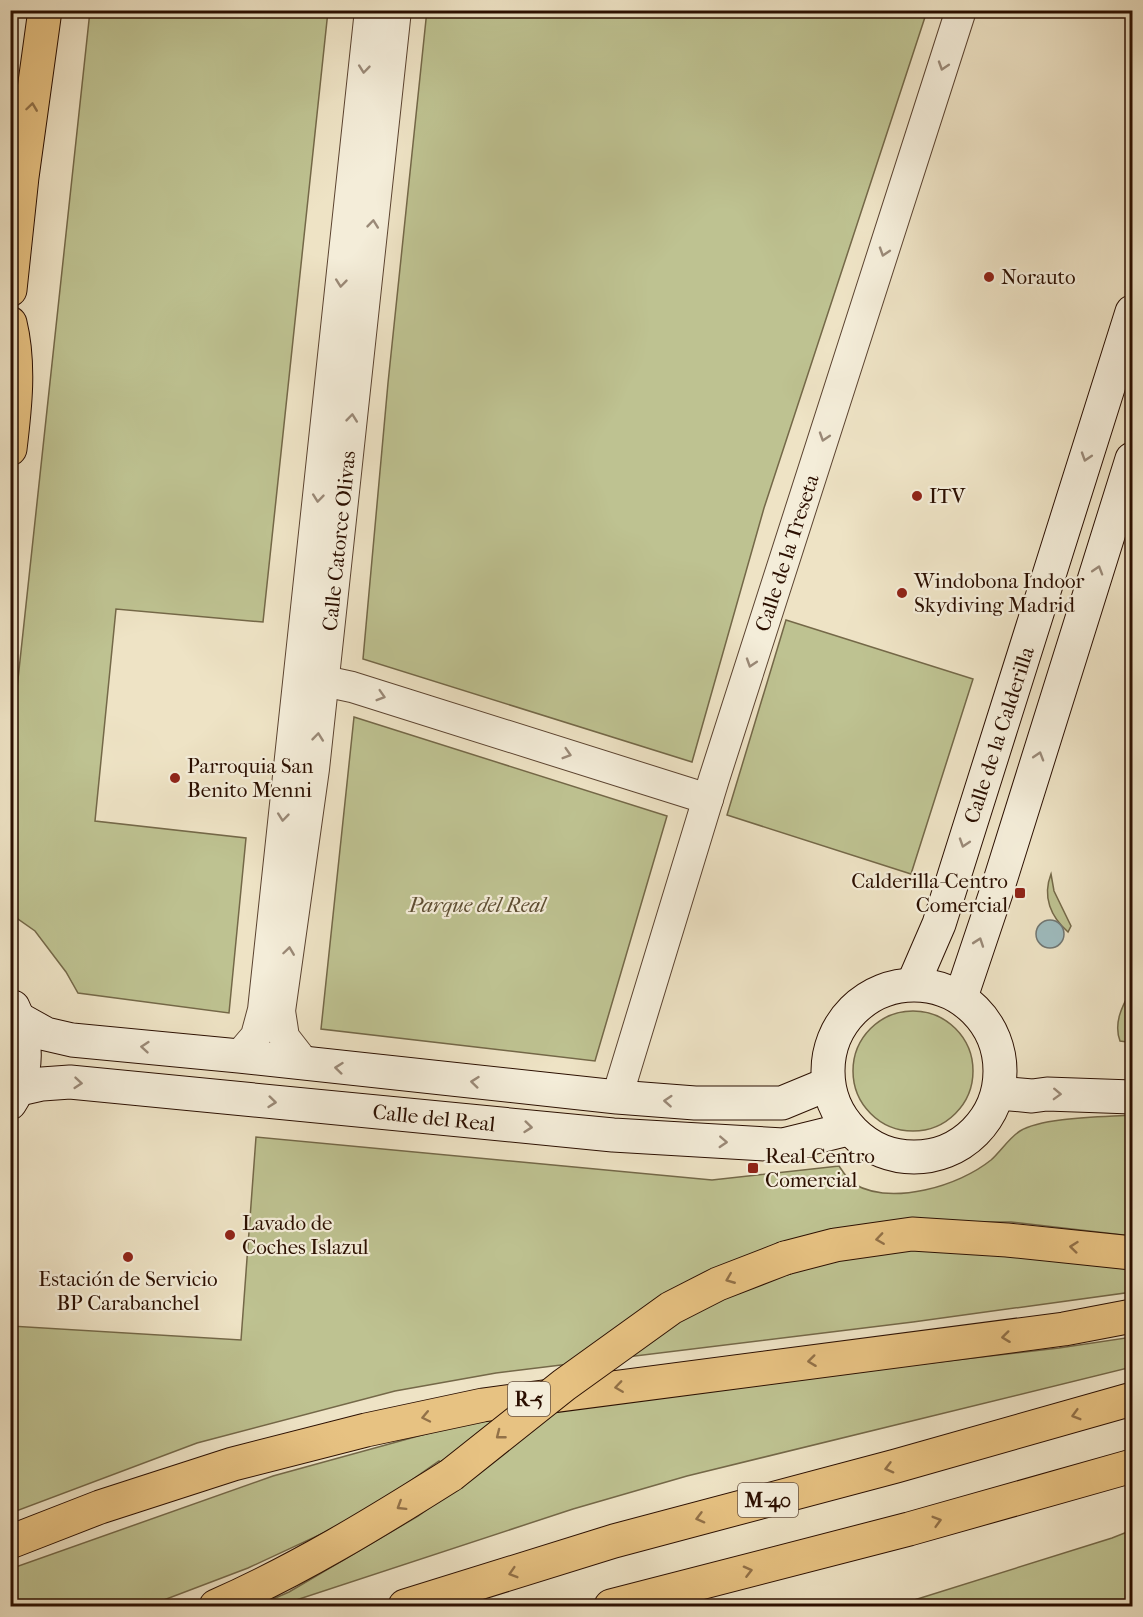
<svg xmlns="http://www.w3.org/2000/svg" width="1143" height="1617" font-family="'IM FELL French Canon',serif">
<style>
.green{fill:#bec291;stroke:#746848;stroke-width:1.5}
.water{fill:#9ebbbe;stroke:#707672;stroke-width:1.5}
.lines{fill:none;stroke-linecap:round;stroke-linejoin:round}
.street-casing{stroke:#5c4431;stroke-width:32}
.secondary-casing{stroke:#2b0f00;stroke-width:35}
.primary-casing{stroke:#2b0f00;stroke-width:35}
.highway-casing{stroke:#2b0f00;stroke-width:35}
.street{stroke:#f4edd9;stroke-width:30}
.secondary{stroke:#f4edd9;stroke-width:33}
.primary{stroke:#e7c282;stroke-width:33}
.highway{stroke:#e7c282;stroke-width:33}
.highway-bridge-casing{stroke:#2b0f00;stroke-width:35;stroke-linecap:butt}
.highway-bridge{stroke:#e7c282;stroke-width:33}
.oneway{stroke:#9a8977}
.oneway2{stroke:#927148}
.poi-dot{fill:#8f2418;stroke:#f4edd9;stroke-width:2}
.labels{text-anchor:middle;stroke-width:4.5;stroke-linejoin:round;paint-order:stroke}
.shield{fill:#f4edd9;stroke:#675241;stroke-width:1.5}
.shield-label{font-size:20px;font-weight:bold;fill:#2b0f00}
.poi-label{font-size:21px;fill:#2b0f00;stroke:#f4edd9;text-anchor:start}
.street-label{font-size:21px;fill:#2b0f00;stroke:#f4edd9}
.park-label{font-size:21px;font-style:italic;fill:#5e4e33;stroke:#f4edd9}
</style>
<rect width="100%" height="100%" fill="#eee3c5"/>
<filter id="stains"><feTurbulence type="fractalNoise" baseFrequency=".00333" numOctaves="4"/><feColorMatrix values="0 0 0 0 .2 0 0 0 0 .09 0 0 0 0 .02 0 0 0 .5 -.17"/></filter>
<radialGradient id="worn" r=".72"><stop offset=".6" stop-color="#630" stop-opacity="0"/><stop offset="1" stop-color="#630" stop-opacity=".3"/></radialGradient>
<!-- green -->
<g class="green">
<polygon points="427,10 927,11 764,508 692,762 363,659 388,383"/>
<polygon points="90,11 328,11 263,622 116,609 95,821 246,838 229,1013 78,993 66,972 35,931 11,914 11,744"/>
<polygon points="786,620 973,679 911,874 727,815"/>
<polygon points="354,717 667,816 595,1061 321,1029"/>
<path d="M1051,874L1054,891L1071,926L1068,932C1051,917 1042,897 1051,874Z"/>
<path d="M1132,988V1019L1127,1042L1120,1041C1113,1022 1123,1005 1132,988Z"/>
<circle cx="913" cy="1071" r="60"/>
<path d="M1132,1115V1236L1011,1222H911L904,1246L1132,1264V1292L913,1322L496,1373L395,1391L197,1443L11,1513V1326L241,1340L256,1137L712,1180L839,1166C843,1172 848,1180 854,1184C892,1206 959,1186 991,1160C1001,1151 1009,1138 1020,1131C1043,1117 1105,1117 1132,1115Z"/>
<polygon points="1132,1337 1132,1367 687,1476 573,1509 278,1606 257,1606 289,1592 418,1516 464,1483 439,1461 360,1516 248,1568 148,1606 11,1606 10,1569 273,1476 451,1427 584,1403 1059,1348"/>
<polygon points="1132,1530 1132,1606 895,1606 1112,1538"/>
</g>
<!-- water -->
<circle class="water" cx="1050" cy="934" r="14"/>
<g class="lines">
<!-- street casing -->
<g class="street-casing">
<g id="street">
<polyline points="324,681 352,687 708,799"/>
<polyline points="239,1056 256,1036 263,1010 370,10"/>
<polyline points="305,1064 284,1037 280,1011 314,769 396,10"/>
<polyline points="617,1097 714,779 961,10"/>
</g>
</g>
<!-- secondary casing -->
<g class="secondary-casing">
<g id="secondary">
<polyline points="913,984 939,924 1132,312"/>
<circle cx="914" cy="1071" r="86"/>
<polyline points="961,997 998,887 1132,459"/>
<polyline points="19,1019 46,1034 72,1040 239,1056 617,1097 695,1103 782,1103 828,1084"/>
<polyline points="20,1089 42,1084 70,1082 613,1135 783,1145 848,1129"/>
<polyline points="999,1093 1032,1096 1047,1094 1132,1097"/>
<path d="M10,1103C29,1074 28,1038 13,1007"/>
</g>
</g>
<!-- primary casing -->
<g class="primary-casing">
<g id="primary">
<polyline points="10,290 22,177 45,10"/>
<path d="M10,323C20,364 15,408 10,449"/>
</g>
</g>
<!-- highway casing -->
<g class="highway-casing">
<g id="highway">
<polyline points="785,1258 835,1245 912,1234 1007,1240 1132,1253"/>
<polyline points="10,1542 100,1507 233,1464 366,1430 483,1405 1064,1329 1132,1316"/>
<path d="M216,1606C298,1570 375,1523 451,1475"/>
<polyline points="405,1606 614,1541 896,1466 1132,1399"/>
<polyline points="611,1606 909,1529 1132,1466"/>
</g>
</g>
<!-- street -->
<use href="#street" class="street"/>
<!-- secondary -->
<use href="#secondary" class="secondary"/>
<!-- primary -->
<use href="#primary" class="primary"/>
<!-- highway -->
<use href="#highway" class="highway"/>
<!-- highway-bridge casing -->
<g class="highway-bridge-casing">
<polyline id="highway-bridge" points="451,1475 564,1385 671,1308 718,1284 785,1258"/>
</g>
<!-- highway-bridge -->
<use href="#highway-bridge" class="highway-bridge"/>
</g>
<!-- one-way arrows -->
<defs><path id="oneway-chevron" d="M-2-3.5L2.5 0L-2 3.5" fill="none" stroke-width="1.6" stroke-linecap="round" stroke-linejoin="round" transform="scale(1.5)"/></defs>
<g class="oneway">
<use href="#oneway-chevron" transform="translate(943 66) rotate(108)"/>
<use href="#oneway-chevron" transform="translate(364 69) rotate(96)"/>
<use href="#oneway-chevron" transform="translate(373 224) rotate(-84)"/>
<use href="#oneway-chevron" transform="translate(884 252) rotate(108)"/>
<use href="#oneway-chevron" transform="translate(341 283) rotate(96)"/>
<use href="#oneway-chevron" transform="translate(352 418) rotate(-84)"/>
<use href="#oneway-chevron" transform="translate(824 437) rotate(108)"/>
<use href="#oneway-chevron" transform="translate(1086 457) rotate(108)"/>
<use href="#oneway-chevron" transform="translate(318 498) rotate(96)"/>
<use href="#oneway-chevron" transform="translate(1098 570) rotate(-73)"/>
<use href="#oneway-chevron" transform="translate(751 663) rotate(108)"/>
<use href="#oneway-chevron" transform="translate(381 696) rotate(17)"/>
<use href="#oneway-chevron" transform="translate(318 737) rotate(-84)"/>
<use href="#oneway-chevron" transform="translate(567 754) rotate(17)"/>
<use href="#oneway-chevron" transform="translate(1039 756) rotate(-73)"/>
<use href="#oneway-chevron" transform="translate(283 817) rotate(96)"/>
<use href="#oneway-chevron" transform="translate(964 843) rotate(108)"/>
<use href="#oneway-chevron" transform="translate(979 942) rotate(-71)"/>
<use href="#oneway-chevron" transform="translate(289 951) rotate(-82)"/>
<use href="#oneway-chevron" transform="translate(145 1047) rotate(-175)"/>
<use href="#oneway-chevron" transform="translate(339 1068) rotate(-174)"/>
<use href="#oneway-chevron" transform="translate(475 1082) rotate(-174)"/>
<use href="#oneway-chevron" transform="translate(78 1083) rotate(5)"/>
<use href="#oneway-chevron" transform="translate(1057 1094) rotate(2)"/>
<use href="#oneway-chevron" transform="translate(668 1101) rotate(-176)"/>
<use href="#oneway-chevron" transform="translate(272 1102) rotate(6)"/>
<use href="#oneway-chevron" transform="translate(528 1127) rotate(6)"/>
<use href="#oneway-chevron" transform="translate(723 1142) rotate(3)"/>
</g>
<g class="oneway2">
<use href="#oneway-chevron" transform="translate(32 107) rotate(-82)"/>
<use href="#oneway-chevron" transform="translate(880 1239) rotate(172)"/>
<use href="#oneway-chevron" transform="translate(1074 1247) rotate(-174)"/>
<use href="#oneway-chevron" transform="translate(730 1279) rotate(158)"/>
<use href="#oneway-chevron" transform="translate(1006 1337) rotate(173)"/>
<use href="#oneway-chevron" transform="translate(812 1361) rotate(173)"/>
<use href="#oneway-chevron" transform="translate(619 1387) rotate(172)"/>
<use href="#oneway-chevron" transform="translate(1076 1415) rotate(164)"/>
<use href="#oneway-chevron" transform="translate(426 1417) rotate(168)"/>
<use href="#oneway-chevron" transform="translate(500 1435) rotate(142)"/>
<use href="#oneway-chevron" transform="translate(889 1468) rotate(165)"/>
<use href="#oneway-chevron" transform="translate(401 1506) rotate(148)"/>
<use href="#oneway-chevron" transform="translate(700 1518) rotate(165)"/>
<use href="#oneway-chevron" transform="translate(937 1521) rotate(-16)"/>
<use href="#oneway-chevron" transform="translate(748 1571) rotate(-14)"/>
<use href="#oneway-chevron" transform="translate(513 1573) rotate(163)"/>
</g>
<!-- markers -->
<g class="poi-dot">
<circle cx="989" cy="277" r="6"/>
<circle cx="917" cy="496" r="6"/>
<circle cx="902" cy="593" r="6"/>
<circle cx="175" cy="778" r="6"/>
<rect x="1014" y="887" width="12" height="12" rx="3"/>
<rect x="747" y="1162" width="12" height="12" rx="3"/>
<circle cx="230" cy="1235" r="6"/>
<circle cx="128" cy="1257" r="6"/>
</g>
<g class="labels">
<!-- shield labels -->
<g class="shield">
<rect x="508" y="1382" width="42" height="34" rx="4.5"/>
<rect x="738" y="1483" width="60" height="34" rx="4.5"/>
</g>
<g class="shield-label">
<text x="529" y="1406">R-5</text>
<text x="768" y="1507">M-40</text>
</g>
<!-- poi labels -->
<g class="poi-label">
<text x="1001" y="284">Norauto</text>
<text x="929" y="503">ITV</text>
<text x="914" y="588">Windobona Indoor<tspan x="914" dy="24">Skydiving Madrid</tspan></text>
<text x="187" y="773">Parroquia San<tspan x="187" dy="24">Benito Menni</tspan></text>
<text x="1008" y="888" text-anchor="end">Calderilla-Centro<tspan x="1008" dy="24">Comercial</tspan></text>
<text x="765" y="1163">Real-Centro<tspan x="765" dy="24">Comercial</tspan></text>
<text x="242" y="1230">Lavado de<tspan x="242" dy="24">Coches Islazul</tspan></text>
<text x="128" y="1286" text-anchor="middle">Estación de Servicio<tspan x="128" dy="24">BP Carabanchel</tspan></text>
</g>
<!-- street labels -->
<g class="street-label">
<text transform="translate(339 541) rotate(-84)" y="7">Calle Catorce Olivas</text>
<text transform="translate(787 553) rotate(-72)" y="7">Calle de la Treseta</text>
<text transform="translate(999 735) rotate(-72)" y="7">Calle de la Calderilla</text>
<text transform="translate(434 1118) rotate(6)" y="7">Calle del Real</text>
</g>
<!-- park labels -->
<g class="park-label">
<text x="477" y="912">Parque del Real</text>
</g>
</g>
<!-- margin -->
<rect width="1143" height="1617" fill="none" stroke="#eee3c5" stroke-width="36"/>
<rect x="12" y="12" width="1119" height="1593" fill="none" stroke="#2b0f00" stroke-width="3"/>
<rect x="18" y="18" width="1107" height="1581" fill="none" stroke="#2b0f00" stroke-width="1.5"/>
<rect width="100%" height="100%" filter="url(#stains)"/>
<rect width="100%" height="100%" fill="url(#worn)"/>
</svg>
